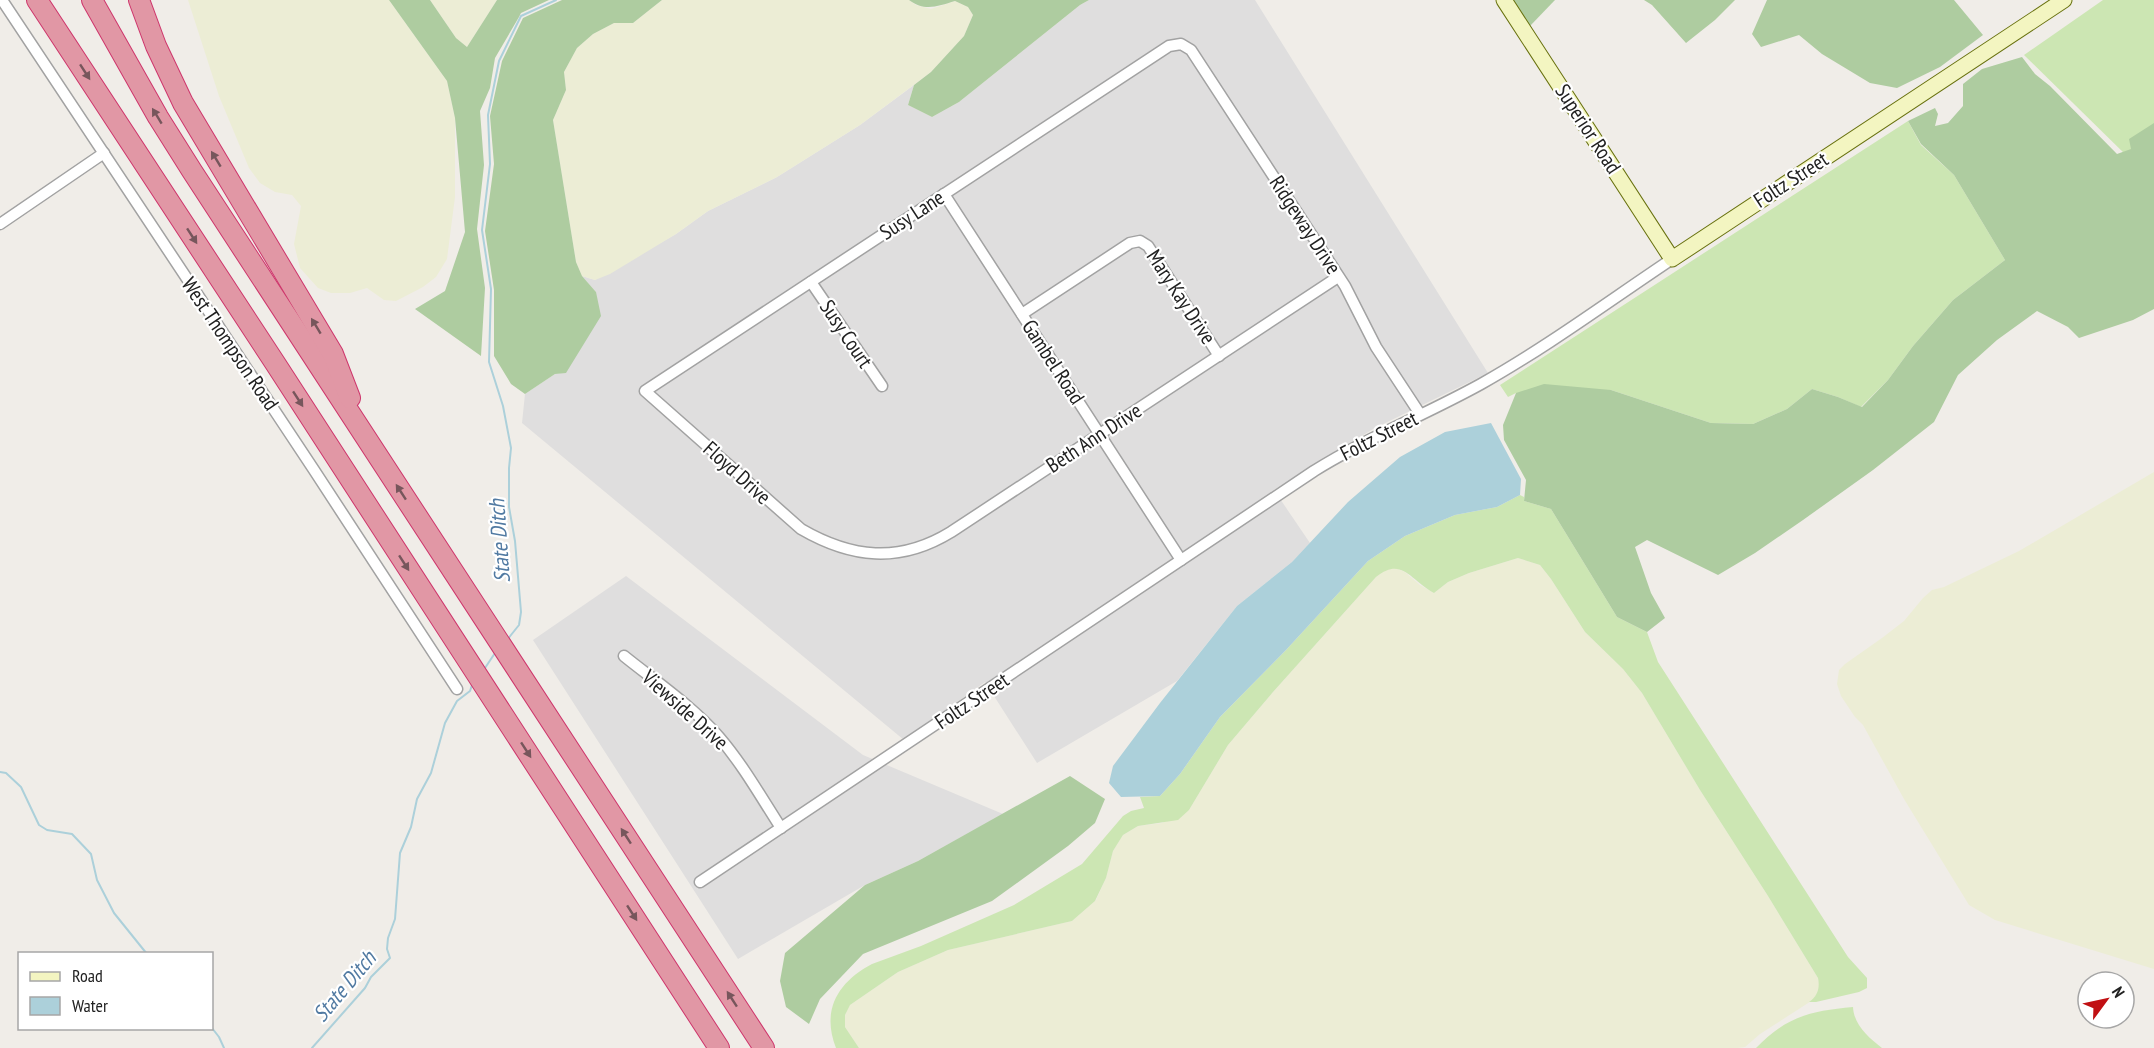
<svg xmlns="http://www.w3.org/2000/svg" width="2154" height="1048" font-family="'PT Sans Narrow',sans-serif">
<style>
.residential{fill:#dfdede}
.farmland{fill:#ecedd5}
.grass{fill:#cce6b3}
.forest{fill:#aecca0}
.water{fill:#acd0da}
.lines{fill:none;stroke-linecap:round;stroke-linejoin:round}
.stream{stroke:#acd0da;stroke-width:2}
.street-casing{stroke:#a2a2a2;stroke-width:13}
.secondary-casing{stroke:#68710e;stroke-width:17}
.highway-casing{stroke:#ce366c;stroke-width:22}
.street{stroke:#fff;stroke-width:10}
.secondary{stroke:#f3f5c1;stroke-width:15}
.highway{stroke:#e197a5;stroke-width:20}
.oneway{fill:#77565c}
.labels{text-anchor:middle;stroke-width:4.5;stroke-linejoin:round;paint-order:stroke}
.street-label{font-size:21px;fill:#212121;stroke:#fff}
.water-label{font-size:22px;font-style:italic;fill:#517aa2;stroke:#fff}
</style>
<rect width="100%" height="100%" fill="#f0ede8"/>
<!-- residential -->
<g class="residential">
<polygon points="1089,0 1255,0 1488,373 1373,429 1274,490 1310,543 1292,562 1237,606 1177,681 1037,763 985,682 904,740 522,423 525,394 555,374 566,372 578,351 596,292 582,276 595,280 676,234 708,211 777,177 860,125 914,85 908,105 932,117 959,102 1080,5"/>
<polygon points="626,576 863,755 1003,814 918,861 865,885 738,959 533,640"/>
</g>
<!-- farmland -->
<g class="farmland">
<polygon points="188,0 389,0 447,81 455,118 455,197 447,259 436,277 423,287 396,301 384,300 367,288 350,293 331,293 318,288 300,268 294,244 301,206 292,195 275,192 260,183 249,168 219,96"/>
<polygon points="430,0 497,0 467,47 456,38"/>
<polygon points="662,0 909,0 916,5 931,9 955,1 968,7 973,15 964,36 931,72 860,125 777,177 708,211 676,234 610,274 595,280 582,276 576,262 553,120 566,90 564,72 577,48 593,34 614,23 633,23"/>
<polygon points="2154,472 2154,969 1995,920 1969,905 1904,799 1863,725 1855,717 1841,696 1837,684 1839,670 1845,664 1882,638 1904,621 1923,598 1932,590 1944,587 2019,551"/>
<polygon points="1518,558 1540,565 1551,579 1585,632 1623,669 1642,693 1700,790 1768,896 1818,978 1820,986 1816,998 1760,1034 1745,1047 1738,1048 859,1048 845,1027 845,1015 850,1005 898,972 948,950 1072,921 1096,900 1106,878 1113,851 1123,835 1138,826 1162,823 1189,810 1228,745 1273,692 1376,577 1386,569 1394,567 1405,572 1420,585 1434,593 1448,582 1469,573"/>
</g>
<!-- grass -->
<g class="grass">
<polygon points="2103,0 2154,0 2154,147 2130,159 2024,55"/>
<polygon points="1908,121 1921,145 1954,175 2005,260 1953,300 1913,346 1888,380 1861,407 1838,397 1812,389 1787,409 1753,424 1711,423 1611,390 1516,393 1508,397 1500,385"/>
<path d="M1520,495L1524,497V501L1551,509L1617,617L1647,632L1658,662L1848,957L1867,978V988L1859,992L1816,1002H1809C1818,996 1820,988 1818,978L1768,896L1700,790L1642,693L1623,669L1585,632L1551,579L1540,565L1518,558L1469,573L1448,582L1434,593C1410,580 1402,556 1376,577L1273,692L1228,745L1189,810L1178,820L1138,826L1123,835L1113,851L1106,878L1095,901L1072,921L948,950L898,972L850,1005L845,1015V1027L859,1048H836C821,1010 838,982 872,964L921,946L1014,905L1082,864L1123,816L1131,811L1144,808L1140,797L1160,796L1180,774L1220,717L1286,650L1368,561L1405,536L1455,515L1497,507Z"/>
<path d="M1853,1007C1854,1025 1868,1037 1882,1048H1756C1787,1016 1811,1011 1853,1007Z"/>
</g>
<!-- forest -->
<g class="forest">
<polygon points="389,0 430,0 456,38 467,47 497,0 549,0 521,13 519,17 495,58 490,88 480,111 484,165 477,229 485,288 481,356 415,309 445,291 465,232 455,118 447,81"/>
<polygon points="562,0 662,0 633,23 614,23 593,34 577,48 564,72 566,90 553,120 576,262 582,276 596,292 601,316 566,373 555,374 525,394 511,384 494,356 494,290 485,231 494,164 490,116 502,61 523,18"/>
<path d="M909,0H1089L1080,5L959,102L932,117L908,105L914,85L931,72L964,36L973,15L968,7L955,1C938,6 925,12 909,0Z"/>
<polygon points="1513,0 1555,0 1530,26"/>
<polygon points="1644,0 1735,0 1715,20 1686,43 1652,5"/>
<polygon points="1767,0 1954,0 1983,35 1940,67 1897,88 1870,83 1822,54 1799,35 1761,47 1752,34"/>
<polygon points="2022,57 2035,74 2050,86 2117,154 2131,149 2129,139 2154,123 2154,309 2133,320 2079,338 2068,327 2037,311 1997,340 1958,375 1934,422 1873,470 1803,520 1755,553 1718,575 1647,540 1635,547 1651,593 1665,618 1647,632 1617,617 1551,509 1524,501 1526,480 1504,440 1503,425 1516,393 1544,384 1611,390 1711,423 1753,424 1787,409 1812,389 1838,397 1862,407 1888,380 1913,346 1953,300 2005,260 1954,175 1921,144 1908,121 1935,108 1938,114 1935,126 1948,123 1963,106 1963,84 1982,69"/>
<polygon points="1070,776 1105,799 1095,823 1068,846 992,901 863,954 820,999 809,1024 786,1007 780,981 785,953 865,885 918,861"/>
</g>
<!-- water -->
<polygon class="water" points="1491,423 1521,479 1520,495 1497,507 1455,515 1405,536 1368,561 1286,650 1220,717 1180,774 1160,796 1121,797 1109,783 1113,766 1160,703 1237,606 1292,562 1348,502 1400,457 1445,432"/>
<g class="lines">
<!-- stream -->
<g class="stream">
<polyline points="507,640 519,625 521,612 515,541 509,507 509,468 511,448 503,406 489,362 491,289 482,230 490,164 488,115 499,61 521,16 556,0"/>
<polyline points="483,671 495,653"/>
<polyline points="0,772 6,773 21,787 39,825 47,830 72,834 91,854 97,880 114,913 147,954"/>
<polyline points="212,1028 219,1037 224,1048"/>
<polyline points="312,1048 365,988 371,977 390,958 387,949 388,938 395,919 400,853 411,827 417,799 431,773 445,723 457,701 470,691 472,685"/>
</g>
<!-- street casing -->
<g class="street-casing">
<g id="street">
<polyline points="2,0 314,470 457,689"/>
<polyline points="944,194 1181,560"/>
<polyline points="0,224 104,153"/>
<path d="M1338,277L951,532C899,564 851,558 801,529L645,391L1169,46L1181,44L1191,50L1345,286L1376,347L1420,414"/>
<polyline points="811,282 882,386"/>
<polyline points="1022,314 1130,243 1140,241 1148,246 1219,356"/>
<path d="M624,656C655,681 692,706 719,737C743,765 761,797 781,828"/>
<path d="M700,882L1314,471C1368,437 1425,415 1481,384C1547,347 1609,301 1672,259"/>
</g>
</g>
<!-- secondary casing -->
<g class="secondary-casing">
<polyline id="secondary" points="1504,0 1672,259 2064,0"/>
</g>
<!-- highway casing -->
<g class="highway-casing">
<g id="highway">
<polyline points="37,0 275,363 719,1048"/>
<polyline points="92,0 158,117 192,171 764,1048"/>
<polyline points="139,0 156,46 183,103 333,354 350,398"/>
</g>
</g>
<!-- street -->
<use href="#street" class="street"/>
<!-- secondary -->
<use href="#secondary" class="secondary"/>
<!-- highway -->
<use href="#highway" class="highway"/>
</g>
<!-- one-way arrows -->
<defs><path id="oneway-solid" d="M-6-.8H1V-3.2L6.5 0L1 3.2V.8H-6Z" transform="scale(1.5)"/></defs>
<g class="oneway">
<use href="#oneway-solid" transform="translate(85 72) rotate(57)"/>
<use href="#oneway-solid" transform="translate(157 116) rotate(-121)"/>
<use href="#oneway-solid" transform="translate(216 159) rotate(-121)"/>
<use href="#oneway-solid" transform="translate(192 236) rotate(57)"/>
<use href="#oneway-solid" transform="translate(316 326) rotate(-121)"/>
<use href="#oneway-solid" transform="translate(298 399) rotate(57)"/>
<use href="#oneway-solid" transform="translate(401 492) rotate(-123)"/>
<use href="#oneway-solid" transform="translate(404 563) rotate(57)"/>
<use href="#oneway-solid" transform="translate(526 750) rotate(57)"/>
<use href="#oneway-solid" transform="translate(626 836) rotate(-123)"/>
<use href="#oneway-solid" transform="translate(632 913) rotate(57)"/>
<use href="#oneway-solid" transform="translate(732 999) rotate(-123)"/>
</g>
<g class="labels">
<!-- street labels -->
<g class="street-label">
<text transform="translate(1588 129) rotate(57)" y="7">Superior Road</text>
<text transform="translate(1791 180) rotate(-33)" y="7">Foltz Street</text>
<text transform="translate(912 215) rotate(-33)" y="7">Susy Lane</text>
<text transform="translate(1305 225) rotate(57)" y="7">Ridgeway Drive</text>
<text transform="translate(1181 297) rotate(57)" y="7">Mary Kay Drive</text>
<text transform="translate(846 334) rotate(56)" y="7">Susy Court</text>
<text transform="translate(230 344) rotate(56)" y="7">West Thompson Road</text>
<text transform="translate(1053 362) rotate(57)" y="7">Gambel Road</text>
<text transform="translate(1379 436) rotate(-27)" y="7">Foltz Street</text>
<text transform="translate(1094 438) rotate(-33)" y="7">Beth Ann Drive</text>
<text transform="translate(737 473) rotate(42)" y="7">Floyd Drive</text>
<text transform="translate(972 701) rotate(-34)" y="7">Foltz Street</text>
<text transform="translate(685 710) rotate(42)" y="7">Viewside Drive</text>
</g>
<!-- water labels -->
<g class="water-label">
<text transform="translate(499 541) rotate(-94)" y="8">State Ditch</text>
<text transform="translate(344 986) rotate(-50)" y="8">State Ditch</text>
</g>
</g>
<!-- legend -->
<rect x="18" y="952" width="195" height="78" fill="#ffffff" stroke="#a6a6a6" stroke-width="1.5"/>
<rect x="30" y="972" width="30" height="9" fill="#f3f5c1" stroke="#a6a6a6" stroke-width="1.5"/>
<text x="72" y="982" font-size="18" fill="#212121">Road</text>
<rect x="30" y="997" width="30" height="18" fill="#acd0da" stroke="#a6a6a6" stroke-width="1.5"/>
<text x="72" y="1012" font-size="18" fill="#212121">Water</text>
<!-- north arrow -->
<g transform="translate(2106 1000) rotate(57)"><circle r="28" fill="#ffffff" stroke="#a6a6a6" stroke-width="1.5"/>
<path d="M0-4.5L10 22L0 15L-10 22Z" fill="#c11013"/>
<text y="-9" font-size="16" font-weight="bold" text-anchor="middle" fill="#212121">N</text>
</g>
</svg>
